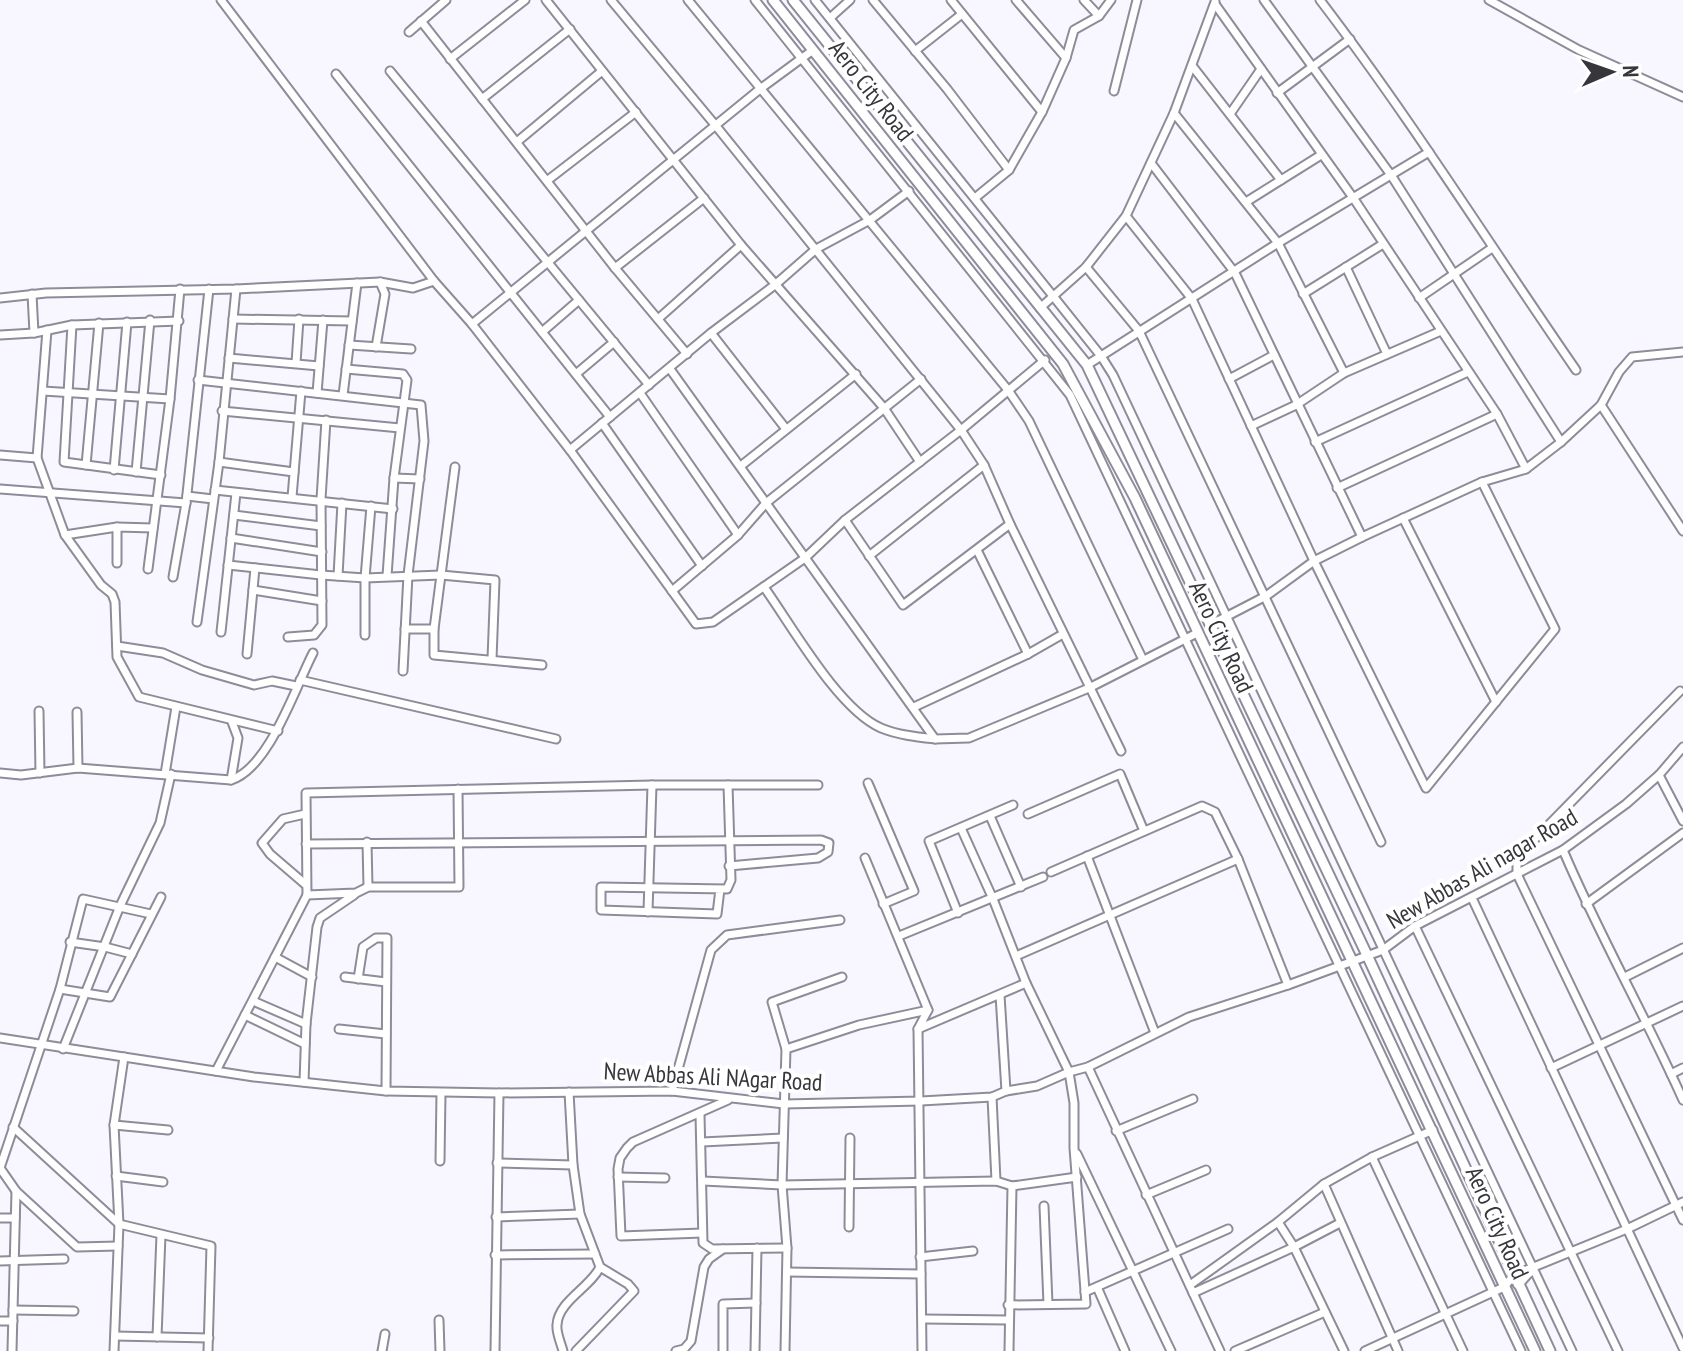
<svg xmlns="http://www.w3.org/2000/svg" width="1683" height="1351" font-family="'PT Sans Narrow',sans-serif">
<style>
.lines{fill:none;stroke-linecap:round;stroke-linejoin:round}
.minor-casing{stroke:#8e8c98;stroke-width:11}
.tertiary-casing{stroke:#8e8c98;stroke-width:13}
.minor{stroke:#fff;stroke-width:7}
.tertiary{stroke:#fff;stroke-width:9}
.labels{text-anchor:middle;stroke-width:8;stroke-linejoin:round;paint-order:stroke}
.street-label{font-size:24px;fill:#37363b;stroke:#fff}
</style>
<rect width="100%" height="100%" fill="#f8f7ff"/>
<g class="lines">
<!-- minor casing -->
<g class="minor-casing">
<g id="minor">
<polyline points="221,0 434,281 472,324 570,450 696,624 713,622 805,558 845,520 961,430 1045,360"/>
<polyline points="546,0 741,245 884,408 920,462"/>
<polyline points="611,0 716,126 961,430 984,465 1010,524 1121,751"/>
<polyline points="688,0 1008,390 1029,421 1143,660"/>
<polyline points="755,0 1070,395 1521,1351"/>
<polyline points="815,0 1053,296 1101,356 1113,375 1572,1351"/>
<polyline points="873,0 947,89 1009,170"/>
<polyline points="951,0 1042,112"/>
<polyline points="1016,0 1066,58"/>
<polyline points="1084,0 1099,16"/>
<polyline points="1264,0 1391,175 1561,442"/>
<path d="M1320,0C1411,119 1491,247 1576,370"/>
<polyline points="1489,0 1579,50 1683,97"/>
<polyline points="1215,4 1354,199 1497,414 1526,469"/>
<polyline points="830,18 850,0"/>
<polyline points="421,21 615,268 687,354"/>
<polyline points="409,32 446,0"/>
<polyline points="915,51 962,14"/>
<polyline points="450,59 525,0"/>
<polyline points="1193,67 1281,180"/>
<polyline points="390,71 649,385"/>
<polyline points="336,74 610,417"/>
<polyline points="1114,91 1137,0"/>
<polyline points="1277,93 1350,39"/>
<polyline points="482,99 570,29"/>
<polyline points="1174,113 1278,243 1344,373"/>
<polyline points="1230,114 1261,69"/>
<polyline points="518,141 602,71"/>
<polyline points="1151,163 1235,273 1362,537"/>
<polyline points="548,180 636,112"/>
<polyline points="975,198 1009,170 1042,112 1066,58 1074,30 1099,16 1111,0"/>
<polyline points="1246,202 1321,155"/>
<polyline points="1126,216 1192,299 1314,561 1426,788 1555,629 1482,482"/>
<polyline points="1086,267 1139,331 1381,842"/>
<polyline points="1346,267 1387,354"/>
<polyline points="615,268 704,198"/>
<polyline points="32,294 34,333"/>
<polyline points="1303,294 1383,244"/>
<polyline points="0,298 46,293 236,289 380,282 413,288 434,281"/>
<polyline points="1419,298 1492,248"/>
<polyline points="1040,308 1086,267 1126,216 1174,113 1215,2"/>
<polyline points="233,319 352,321"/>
<polyline points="658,319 741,245"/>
<polyline points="472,324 760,89 813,50"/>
<polyline points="72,325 64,462 161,475"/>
<polyline points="47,330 37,458 65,535 101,585 112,594 115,602 117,657 139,697 278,731"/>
<polyline points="542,332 579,300"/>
<polyline points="711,333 786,429"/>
<polyline points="0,335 34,333 72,325 179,321"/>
<polyline points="349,345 411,349"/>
<polyline points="376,347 385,294 380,282"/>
<polyline points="229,358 319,366"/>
<polyline points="296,363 299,319"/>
<polyline points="1087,365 1278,243 1429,152"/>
<polyline points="346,369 403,374 407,380 394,478 387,576"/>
<polyline points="670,369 935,739 969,738 1089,688 1197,633"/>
<polyline points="576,374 614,342"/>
<polyline points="1229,379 1274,355"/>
<polyline points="198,380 421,405 424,441 408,575 403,671"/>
<polyline points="43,391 170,399"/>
<polyline points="317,393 323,320"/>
<polyline points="640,393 738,535"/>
<polyline points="343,395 357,283"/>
<polyline points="1601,405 1683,531"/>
<polyline points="222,411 400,428"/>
<polyline points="602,423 702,566"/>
<polyline points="1251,426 1296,405 1344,373 1441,331"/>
<polyline points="1315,442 1468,372"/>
<polyline points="570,450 711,333 776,284 816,249 870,220 909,191"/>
<polyline points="0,455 37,458"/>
<polyline points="219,462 294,472"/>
<polyline points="86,465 99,323"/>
<polyline points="742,465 856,374"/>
<polyline points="455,467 434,629 434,655 542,665"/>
<polyline points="114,470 127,322"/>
<polyline points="136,472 150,320"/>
<polyline points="394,478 420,479"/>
<polyline points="1337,488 1497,414"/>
<polyline points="0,489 186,503"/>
<polyline points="215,490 393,509"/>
<polyline points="187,496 213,499"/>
<polyline points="292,497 301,391"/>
<polyline points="234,515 321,526"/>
<polyline points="1403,518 1496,702"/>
<polyline points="845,520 903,605 1010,524"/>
<polyline points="65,535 117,527 153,528"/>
<polyline points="231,538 322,552"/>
<polyline points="977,550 1028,654"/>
<polyline points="869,556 984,465"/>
<polyline points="117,563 117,527"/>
<polyline points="228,565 321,575 365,578 441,575 495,580 492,659"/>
<polyline points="148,569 170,399 180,289"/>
<polyline points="338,576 342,503"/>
<polyline points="173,577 186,503 209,289"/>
<path d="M764,587C792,626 838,709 881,728C898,735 917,737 935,739"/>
<polyline points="253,590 322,601"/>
<polyline points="672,591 738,535 766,503 921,379"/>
<polyline points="197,622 219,462 236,289"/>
<polyline points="1210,625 1266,596 1314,561 1362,537 1482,482 1526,469 1561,442 1601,405 1619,372 1632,357 1683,352"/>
<polyline points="405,629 434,629"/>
<polyline points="221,632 236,493"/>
<polyline points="365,635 365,578 371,506"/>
<polyline points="288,637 314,635 322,625 321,499 326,420"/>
<polyline points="117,646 163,653 202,670 254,685 272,681 296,686"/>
<polyline points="247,654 255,568"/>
<polyline points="300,680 556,739"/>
<polyline points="1680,691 1523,851 1517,860 1517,874 1683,1220"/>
<polyline points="914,707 1028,654 1063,634"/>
<polyline points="39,711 40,773"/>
<polyline points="77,712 78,768"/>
<path d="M0,773L21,775L78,768L231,780C269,768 295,688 313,653"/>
<polyline points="165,774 176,707"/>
<polyline points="1659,775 1683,821"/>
<polyline points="231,780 238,738 232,722"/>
<polyline points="868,783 914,891 883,904"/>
<polyline points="305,814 283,819 262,843 270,854 305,884"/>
<polyline points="1028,814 1120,774 1144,831"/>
<polyline points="990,816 1021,887"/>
<polyline points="961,828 993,899 1026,983 1069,1072 1074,1103 1074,1148 1086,1304 1008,1305"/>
<polyline points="367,842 368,887"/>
<polyline points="306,844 821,840 829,843 828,852 818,858 729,866"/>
<path d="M1563,850C1599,935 1645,1015 1683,1100"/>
<polyline points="1087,856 1155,1033"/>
<polyline points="865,858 928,1010 918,1029 922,1351"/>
<polyline points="1051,872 1202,806 1215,812 1238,859 1288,985"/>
<polyline points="720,889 717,914 601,910 601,887 727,889 731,880 728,785"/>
<polyline points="307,895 306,793 652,785 818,785"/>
<polyline points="1472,898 1683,1348"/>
<polyline points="1586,904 1683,833"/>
<polyline points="648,912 652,785"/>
<polyline points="958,913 929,841 1013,805"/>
<polyline points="1415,926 1618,1351"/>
<polyline points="899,936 1043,877"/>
<polyline points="70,942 105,947 132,954"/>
<polyline points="1016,956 1238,859"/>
<polyline points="275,957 312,977"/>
<polyline points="345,977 386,982"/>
<polyline points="1625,977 1683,948"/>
<polyline points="358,979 363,947 376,938 387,938 386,1091"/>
<polyline points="60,989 110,997 161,897"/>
<polyline points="1000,995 1006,1091"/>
<polyline points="253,1001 306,1024"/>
<polyline points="245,1015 305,1044"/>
<polyline points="339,1029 386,1034"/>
<polyline points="918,1029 1026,983"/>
<polyline points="0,1038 254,1077 386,1091 499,1093 672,1091 784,1104 921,1101 992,1097 1006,1091 1037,1086 1069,1072 1088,1067 1189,1017 1288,985 1383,950 1415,926 1563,850 1626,804 1659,775 1683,747"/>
<polyline points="63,1049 120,906 160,823 171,774"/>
<polyline points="786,1049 772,1002 842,977"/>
<polyline points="1088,1067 1220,1351"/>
<polyline points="1551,1068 1683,1006"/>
<polyline points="216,1071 307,895 356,893 368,887 459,887 458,789"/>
<polyline points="1671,1074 1683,1068"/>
<polyline points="304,1082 306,1024 317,927 320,918 354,895"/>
<polyline points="672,1091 711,950 727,935 840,920"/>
<polyline points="569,1092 573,1165 580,1214 600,1267 628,1284 634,1291 576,1351"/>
<polyline points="992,1097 996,1181"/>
<polyline points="700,1115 703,1243 712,1249 787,1248"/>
<polyline points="114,1125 168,1130"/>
<polyline points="13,1127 119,1224 211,1246 208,1351"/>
<polyline points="1116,1131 1193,1099"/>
<polyline points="702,1142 783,1138"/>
<polyline points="1077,1154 1171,1351"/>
<polyline points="1372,1157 1463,1351"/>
<polyline points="440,1161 441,1093"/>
<polyline points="497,1163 573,1165"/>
<polyline points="116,1176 163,1182"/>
<polyline points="618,1177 665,1178"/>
<polyline points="703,1181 782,1185 996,1181 1012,1186 1077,1177"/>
<polyline points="1324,1184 1398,1351"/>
<polyline points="1146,1195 1206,1170"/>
<polyline points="1044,1206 1048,1304"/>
<polyline points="496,1217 580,1214"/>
<polyline points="0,1218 15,1218"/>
<polyline points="1278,1222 1294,1247 1344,1351"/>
<polyline points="849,1227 850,1138"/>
<polyline points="702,1233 621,1236 618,1169 620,1158 627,1148 633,1142 728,1100"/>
<polyline points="118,1246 77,1247 16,1191 0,1168 60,989 83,899 151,914"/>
<polyline points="495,1255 595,1254"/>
<polyline points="920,1257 973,1251"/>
<polyline points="0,1261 64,1259"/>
<polyline points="787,1272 921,1274"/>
<polyline points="1190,1285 1278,1222 1324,1184 1372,1157 1433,1130"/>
<polyline points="1097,1287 1125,1351"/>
<polyline points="1085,1292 1228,1229"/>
<polyline points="1193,1293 1294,1247 1340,1223"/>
<polyline points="13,1310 74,1311"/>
<polyline points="923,1319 1008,1320"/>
<polyline points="439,1320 440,1351"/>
<polyline points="0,1321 13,1321"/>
<polyline points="115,1336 209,1338"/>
<polyline points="157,1337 161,1235"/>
<polyline points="12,1351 16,1191"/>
<polyline points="114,1351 119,1224 114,1125 124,1057"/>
<polyline points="382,1351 385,1334"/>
<polyline points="495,1351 499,1093"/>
<path d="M563,1351C561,1343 556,1333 557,1325C558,1301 591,1287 600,1267"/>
<polyline points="676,1351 684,1349 691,1341 704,1267 709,1259 723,1249"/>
<polyline points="723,1351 723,1304 756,1303"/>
<polyline points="755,1351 757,1248"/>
<polyline points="785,1351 787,1248 782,1185 786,1049 859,1025 928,1010"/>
<polyline points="1009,1351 1012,1186"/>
<polyline points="1235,1351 1325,1312"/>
<polyline points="1365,1351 1504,1287 1514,1275 1627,1229 1683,1202"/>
</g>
</g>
<!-- tertiary casing -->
<g class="tertiary-casing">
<g id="tertiary">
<polyline points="773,0 1063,364 1135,498 1535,1351"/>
<polyline points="793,0 1087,365 1367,955 1550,1351"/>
<polyline points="1518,1284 1533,1267"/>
</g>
</g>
<!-- minor -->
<use href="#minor" class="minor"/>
<!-- tertiary -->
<use href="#tertiary" class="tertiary"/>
</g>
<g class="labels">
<!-- street labels -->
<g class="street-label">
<text transform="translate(871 91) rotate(52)" y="8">Aero City Road</text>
<text transform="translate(1221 637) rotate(65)" y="8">Aero City Road</text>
<text transform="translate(1482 869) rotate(-30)" y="8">New Abbas Ali nagar Road</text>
<text transform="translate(713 1077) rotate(3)" y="8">New Abbas Ali NAgar Road</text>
<text transform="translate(1497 1223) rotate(66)" y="8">Aero City Road</text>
</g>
</g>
<!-- north arrow -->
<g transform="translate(1611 72) rotate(88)" stroke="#ffffff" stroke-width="6" paint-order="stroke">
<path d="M0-6L14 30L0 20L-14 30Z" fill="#37363b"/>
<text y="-12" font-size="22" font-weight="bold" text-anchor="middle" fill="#37363b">N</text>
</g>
</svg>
